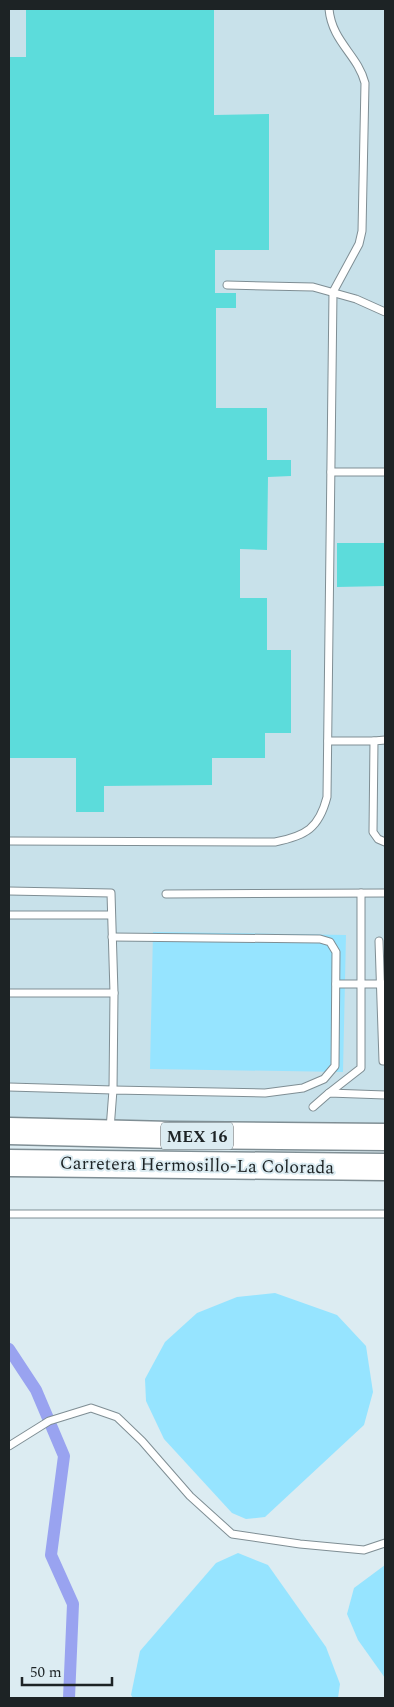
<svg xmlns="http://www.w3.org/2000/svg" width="394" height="1707" font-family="Spectral,serif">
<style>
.built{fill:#c8e1ea}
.green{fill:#96e4ff}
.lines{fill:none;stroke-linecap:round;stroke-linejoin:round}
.canal{stroke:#99a3f0;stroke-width:12}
.building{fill:#5cdcdb}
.lane-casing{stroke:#7f8e94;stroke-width:9}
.highway-casing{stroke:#7f8e94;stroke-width:29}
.lane{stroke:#fff;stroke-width:7}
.highway{stroke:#fff;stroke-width:26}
.labels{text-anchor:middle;stroke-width:4;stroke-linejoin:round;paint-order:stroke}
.shield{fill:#dcecf2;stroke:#565f62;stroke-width:1}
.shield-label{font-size:16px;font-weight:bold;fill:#1d2325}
.street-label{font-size:18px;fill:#1d2325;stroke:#dcecf2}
</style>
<rect width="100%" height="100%" fill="#dcecf2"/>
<!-- built -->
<polygon class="built" points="9,9 385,9 385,1130 9,1129"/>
<!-- green -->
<g class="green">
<polygon points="153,932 346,935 343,1072 150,1069"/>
<polygon points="275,1293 337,1315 366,1346 373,1392 364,1425 265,1517 246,1519 232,1513 164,1439 146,1401 145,1379 165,1342 197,1313 237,1297"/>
<polygon points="238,1553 268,1565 326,1647 340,1684 338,1698 133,1698 131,1695 140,1651 216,1563"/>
<polygon points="385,1565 385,1678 358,1640 347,1614 354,1588"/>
</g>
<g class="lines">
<!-- canal -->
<polyline class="canal" points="9,1349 36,1390 64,1456 51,1555 73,1604 69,1698"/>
</g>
<!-- building -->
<g class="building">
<polygon points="26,9 214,9 214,115 269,114 269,250 215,250 215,293 236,293 236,308 216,308 216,408 267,408 267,460 291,460 291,476 268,477 267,550 240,549 240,598 267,598 267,650 291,650 291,733 265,733 265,758 212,758 212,785 104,786 104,812 76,812 76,758 9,758 9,57 26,57"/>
<polygon points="337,543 385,543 385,586 337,587"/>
</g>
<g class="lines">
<!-- lane casing -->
<g class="lane-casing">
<g id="lane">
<polyline points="227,285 313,287 356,299 385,312"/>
<polyline points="331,472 385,472"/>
<polyline points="385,740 374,741 373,832 378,839 385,842"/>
<polyline points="328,741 374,741"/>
<path d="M9,841L275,842C306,836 319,828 327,797L333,292L359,244L362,231L365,83C358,55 332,42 329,9"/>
<polyline points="9,891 111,893 114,993 113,1090 9,1087"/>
<polyline points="166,894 385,893"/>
<polyline points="9,915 111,915"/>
<polyline points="379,941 383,1061 385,1061"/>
<polyline points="336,984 385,984"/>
<polyline points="9,993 114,993"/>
<polyline points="329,1093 361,1068 361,893"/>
<polyline points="313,1107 329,1093 385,1095"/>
<polyline points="110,1129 113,1090 265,1093 303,1088 324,1079 335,1066 336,952 330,942 320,939 112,937"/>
<polyline points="9,1214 385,1214"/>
<polyline points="9,1446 49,1421 91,1408 117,1417 142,1441 190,1496 232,1534 300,1544 364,1550 385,1543"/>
</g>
</g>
<!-- highway casing -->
<g class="highway-casing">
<g id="highway">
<polyline points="9,1131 170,1135 385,1137"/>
<polyline points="9,1163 385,1167"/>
</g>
</g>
<!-- lane -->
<use href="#lane" class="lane"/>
<!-- highway -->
<use href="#highway" class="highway"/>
</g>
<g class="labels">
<!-- shield labels -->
<rect class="shield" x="161" y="1122.5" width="72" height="27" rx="4"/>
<g class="shield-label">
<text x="197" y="1142">MEX 16</text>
</g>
<!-- street labels -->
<g class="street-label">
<text transform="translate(197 1165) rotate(1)" y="6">Carretera Hermosillo-La Colorada</text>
</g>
</g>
<!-- border -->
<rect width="394" height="1707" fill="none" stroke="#1d2325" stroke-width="20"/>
<!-- scale -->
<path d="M22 1677v8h90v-8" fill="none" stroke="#1d2325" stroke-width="2.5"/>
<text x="30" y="1677" font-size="15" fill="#1d2325" stroke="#dcecf2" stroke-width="4" paint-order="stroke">50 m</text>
</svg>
